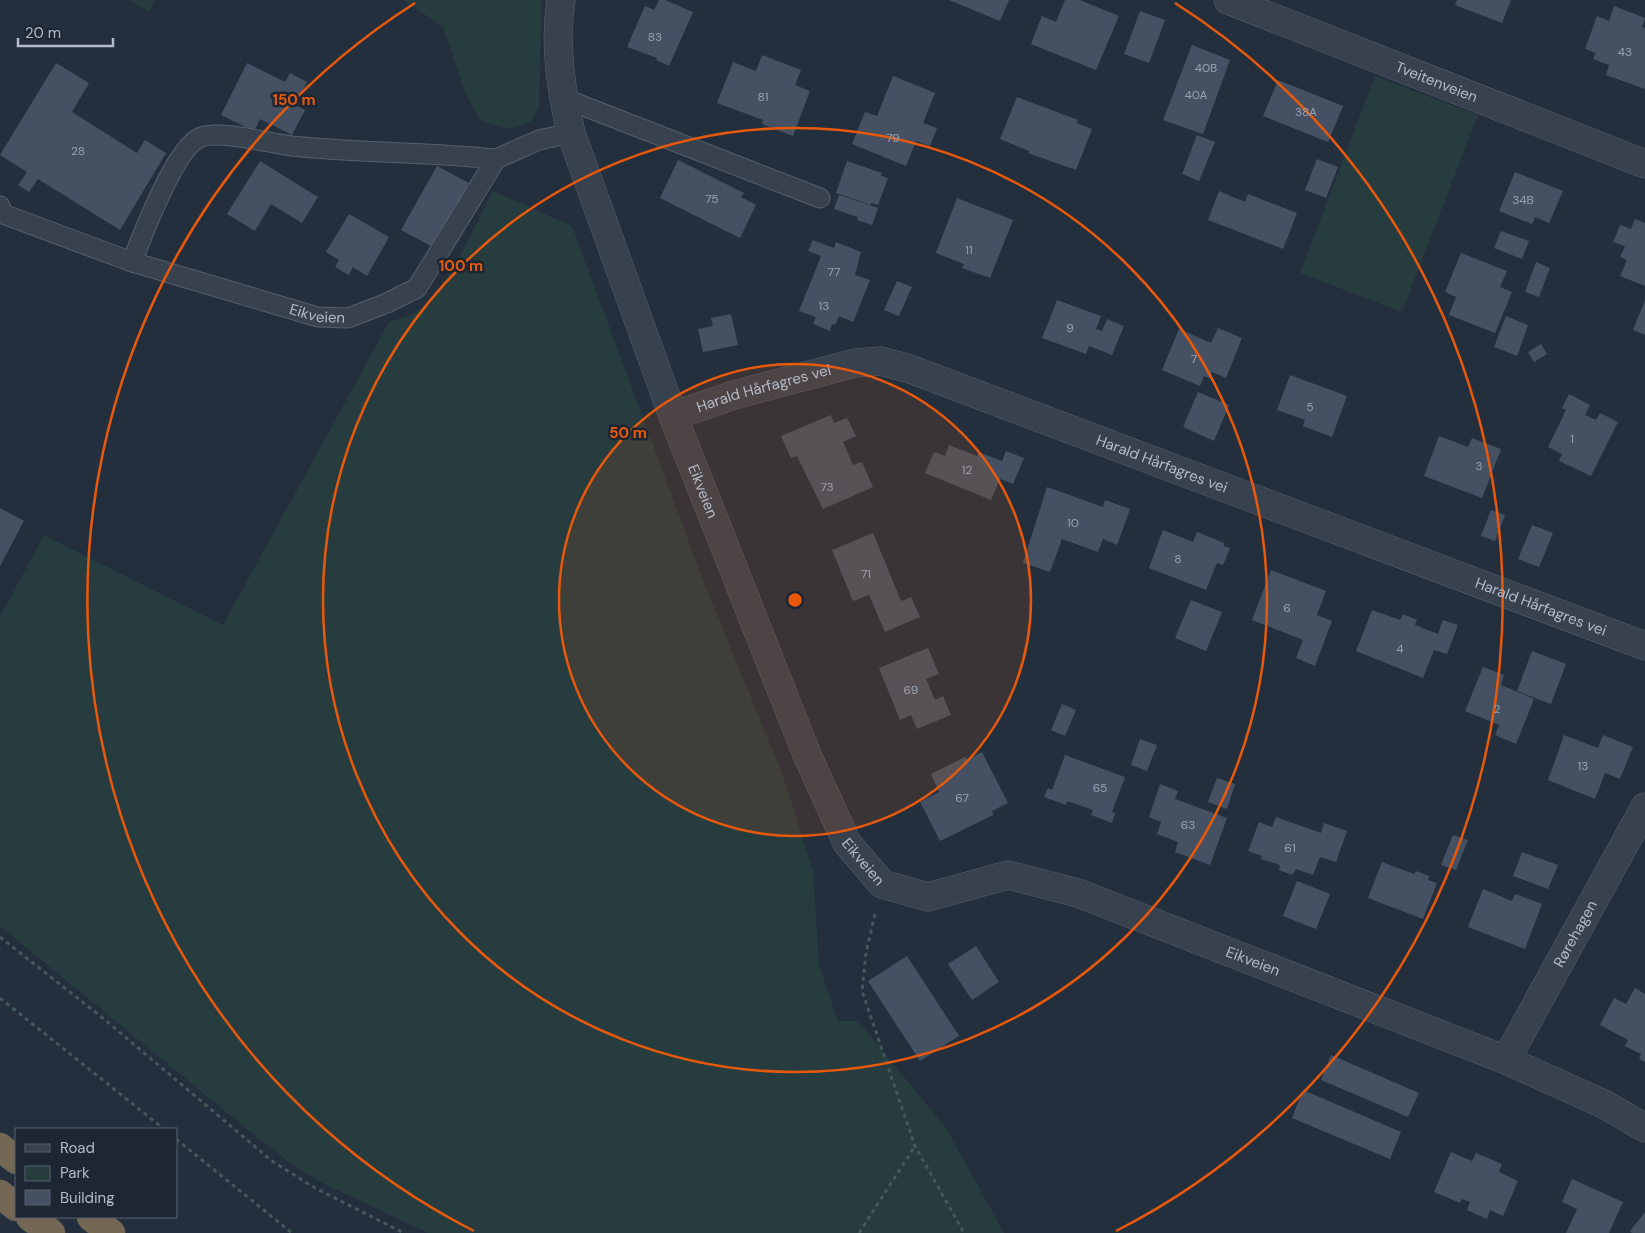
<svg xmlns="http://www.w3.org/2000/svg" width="1645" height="1233" font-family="'DM Sans',sans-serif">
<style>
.green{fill:#263c3f}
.building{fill:#455162}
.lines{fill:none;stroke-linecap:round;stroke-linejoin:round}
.lane-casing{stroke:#565f6c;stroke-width:21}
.street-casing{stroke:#565f6c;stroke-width:29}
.highway-casing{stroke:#434c59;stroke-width:29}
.path{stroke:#44595c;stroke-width:3;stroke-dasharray:4 4;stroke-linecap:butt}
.lane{stroke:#38414e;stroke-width:19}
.street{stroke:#38414e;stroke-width:28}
.highway{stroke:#746855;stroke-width:28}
.ring{fill:none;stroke:#e8590c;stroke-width:2.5}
.labels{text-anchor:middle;stroke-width:5;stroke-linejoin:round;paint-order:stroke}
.number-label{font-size:12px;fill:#98a1af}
.street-label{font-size:15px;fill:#b4bcc9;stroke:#1d2633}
.centre{fill:#e8590c;stroke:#1d2633;stroke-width:2.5}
.ring-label{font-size:15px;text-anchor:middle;font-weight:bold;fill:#e8590c;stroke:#1d2633;stroke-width:5;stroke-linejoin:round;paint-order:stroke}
</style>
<rect width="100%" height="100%" fill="#242f3e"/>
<!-- green -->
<g class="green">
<polygon points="129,0 155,0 149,12"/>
<polygon points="404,0 542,0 539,107 531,122 508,129 481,121 465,93 443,27"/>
<polygon points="1375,76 1478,115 1402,312 1300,273"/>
<path d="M493,191L572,226L703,580L783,776L813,871L819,965L838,1021H858L946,1128L1004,1233H428L325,1184L299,1169L264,1143L0,926V617L44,535L223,625L389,322C402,318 413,315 424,306C449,284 477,222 493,191Z"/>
</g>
<!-- building -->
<g class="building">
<polygon points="659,0 665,0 693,12 669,66 656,60 657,58 627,47 645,6 654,10"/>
<polygon points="949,0 1009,0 1000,21"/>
<polygon points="1065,0 1080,0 1119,16 1096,70 1031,44 1042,16 1056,22"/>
<polygon points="1457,0 1511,0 1502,23 1455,5"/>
<polygon points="1614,6 1645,18 1642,27 1645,28 1645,89 1606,75 1609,65 1593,59 1596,53 1585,49 1597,16 1609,21"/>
<polygon points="1140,11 1165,20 1149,63 1124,54"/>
<polygon points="1192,45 1230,60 1203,134 1163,120"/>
<polygon points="762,55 801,70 795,85 810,91 793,136 762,124 763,120 717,103 733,62 756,71"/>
<polygon points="56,63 89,83 72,112 137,153 145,140 166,153 120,230 38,179 29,192 18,185 27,172 0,155"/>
<polygon points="247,63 285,82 290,73 307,82 295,105 305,110 292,135 260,119 254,131 221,115"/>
<polygon points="893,76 935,93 923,123 937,128 930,146 916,141 906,166 852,144 865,112 877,116"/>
<polygon points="1278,80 1343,106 1328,142 1263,116"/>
<polygon points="1017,97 1078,120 1077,123 1092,129 1076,170 1028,153 1029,151 1000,139"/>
<polygon points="1197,135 1215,142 1199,181 1182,174"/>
<polygon points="1317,159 1338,167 1326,198 1305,190"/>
<polygon points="678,160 744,193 741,197 756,205 740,238 660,198"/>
<polygon points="260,161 318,197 302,223 271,204 255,231 227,214"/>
<polygon points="847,161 882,173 881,176 888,178 878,205 871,203 871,205 836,193"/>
<polygon points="437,166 469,183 433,247 401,230"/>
<polygon points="1515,172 1563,191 1549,223 1535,217 1532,224 1499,211"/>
<polygon points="1219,191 1245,202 1248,194 1297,213 1283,249 1208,220"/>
<polygon points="839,195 878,208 872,225 857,220 858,217 834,209"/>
<polygon points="957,198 1013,220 990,278 962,268 964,264 936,253"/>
<polygon points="349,214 389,237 367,276 353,267 349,275 335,267 339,260 326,252"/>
<polygon points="1635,219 1645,223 1645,286 1620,276 1627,260 1620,257 1625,246 1613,242 1620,225 1631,229"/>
<polygon points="1501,231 1529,241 1522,259 1494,248"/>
<polygon points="813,240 834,248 836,242 861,252 855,275 870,280 853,322 839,316 835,325 832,324 830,331 813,324 816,317 799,311 821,256 808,251"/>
<polygon points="1461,253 1507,271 1500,287 1512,292 1495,333 1449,315 1456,297 1445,292"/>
<polygon points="1536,262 1550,268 1539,297 1525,292"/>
<polygon points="897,281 912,287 899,316 884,310"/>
<polygon points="1057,300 1101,316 1096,329 1102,331 1107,319 1124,326 1112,355 1089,346 1086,354 1042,338"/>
<polygon points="1645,300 1645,335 1633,330"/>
<polygon points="731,314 738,345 703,352 698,329 713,326 711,318"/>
<polygon points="1506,316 1528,325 1517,356 1494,347"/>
<polygon points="1218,328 1242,338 1226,378 1212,372 1209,378 1204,376 1200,386 1162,370 1179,329 1211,343"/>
<polygon points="1541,344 1547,354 1534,362 1528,352"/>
<polygon points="1290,375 1347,396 1332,437 1303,426 1305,420 1277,410"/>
<polygon points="1198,392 1229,405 1214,441 1183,427"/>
<polygon points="1569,394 1590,405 1585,415 1596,420 1600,413 1618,422 1591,476 1559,461 1562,454 1548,447 1566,410 1562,408"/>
<polygon points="831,415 834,423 847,418 856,436 843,442 853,465 862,462 873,487 823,509 797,456 791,458 781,436"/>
<polygon points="1439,436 1468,447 1472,438 1501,449 1482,498 1424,476"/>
<polygon points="949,445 977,456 978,452 1002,461 1006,451 1024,458 1013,484 1000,479 991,500 925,473 934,452 945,456"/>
<polygon points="1047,487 1103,507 1105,500 1130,509 1117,545 1103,539 1098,552 1062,539 1050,572 1023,563"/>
<polygon points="0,508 24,521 0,566"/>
<polygon points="1491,510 1505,515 1495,541 1481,536"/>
<polygon points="1532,525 1553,533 1539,567 1518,559"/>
<polygon points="1163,530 1193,542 1197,532 1224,543 1224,546 1230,548 1223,565 1217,563 1206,590 1149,568"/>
<polygon points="873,533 901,601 911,597 920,617 885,632 869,595 853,601 832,550"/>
<polygon points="1271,570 1326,591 1317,615 1332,621 1315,666 1296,658 1303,640 1252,620"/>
<polygon points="1191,600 1222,612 1206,651 1175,638"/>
<polygon points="1372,610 1400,620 1403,614 1417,620 1415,625 1438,634 1443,620 1458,625 1447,654 1434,650 1423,678 1356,651"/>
<polygon points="928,648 939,674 926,679 935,700 943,696 951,715 917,729 911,715 900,720 879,668"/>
<polygon points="1532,651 1566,664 1551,704 1517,691"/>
<polygon points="1483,667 1504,675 1501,685 1534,699 1516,744 1495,735 1499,725 1465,711"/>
<polygon points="1062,704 1076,710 1065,736 1051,730"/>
<polygon points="1564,735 1598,748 1603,735 1633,747 1620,779 1605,773 1595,799 1548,780"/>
<polygon points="1140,739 1157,745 1147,771 1131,765"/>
<polygon points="982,752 1008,803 992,811 993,815 940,841 920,802 939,792 931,774 965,757 967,760"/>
<polygon points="1065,755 1125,777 1112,812 1115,814 1112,823 1091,815 1093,810 1067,801 1066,805 1044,797 1048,788 1052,790"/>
<polygon points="1217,778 1235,784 1227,809 1208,802"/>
<polygon points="1160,784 1178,791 1175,799 1227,818 1210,865 1175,852 1178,842 1157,834 1161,822 1149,817"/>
<polygon points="1276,817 1321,833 1324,823 1347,831 1336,862 1320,857 1313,875 1296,869 1292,875 1279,870 1280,865 1261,859 1262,856 1248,851 1259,822 1272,827"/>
<polygon points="1453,835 1468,840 1456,870 1441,865"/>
<polygon points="1522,852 1558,865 1548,889 1513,876"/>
<polygon points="1382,862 1414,874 1416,871 1429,876 1428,880 1437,883 1423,919 1368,898"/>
<polygon points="1297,881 1330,894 1316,929 1283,916"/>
<polygon points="1483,889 1512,901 1515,894 1542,904 1525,949 1468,927"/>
<polygon points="976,946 999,982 972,1000 948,964"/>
<polygon points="907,956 959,1036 920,1061 868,981"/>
<polygon points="1635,988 1645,994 1645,1062 1639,1059 1641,1054 1625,1046 1628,1040 1600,1025 1614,998 1626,1004"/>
<polygon points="1331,1055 1419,1093 1408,1117 1321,1080"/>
<polygon points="1303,1090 1401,1132 1390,1159 1292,1118"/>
<polygon points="1451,1152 1472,1161 1476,1153 1502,1164 1499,1172 1518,1181 1503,1216 1490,1210 1487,1219 1467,1210 1470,1202 1462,1199 1460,1203 1434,1192"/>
<polygon points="1572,1179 1623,1202 1609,1233 1566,1233 1577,1209 1562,1202"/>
<polygon points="1645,1212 1645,1233 1632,1233 1630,1231"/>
</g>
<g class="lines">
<!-- lane casing -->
<g class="lane-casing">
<g id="lane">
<polyline points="563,98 820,198"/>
<path id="s1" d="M0,206L3,214L132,262L318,317L348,318L387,303L417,288L496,159L539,140L571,133"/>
<path d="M132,262C142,236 176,146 201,137C220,130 269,143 291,146C359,153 428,152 496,159"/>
</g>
</g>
<!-- street casing -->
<g class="street-casing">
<g id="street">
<path id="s2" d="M561,0C554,44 561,89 571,133L673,416L808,757L847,843L882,884L928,897L1008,875L1078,893L1506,1060L1606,1105L1645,1128"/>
<path id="s3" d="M1228,0L1645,164"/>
<path id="s4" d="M673,416L734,395L855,363L881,361L910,369L1645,646"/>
<path id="s5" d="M1506,1060L1645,807"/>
</g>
</g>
<!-- highway casing -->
<g class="highway-casing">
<g id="highway">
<polyline points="0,1147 16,1160"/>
<polyline points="0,1194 16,1207"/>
<polyline points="30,1217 51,1233"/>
<polyline points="91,1217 111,1233"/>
</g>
</g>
<!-- path -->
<g class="path">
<polyline points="875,914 866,953 862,991 915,1146 964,1233"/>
<polyline points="0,937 104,1019 272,1161 315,1188 404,1233"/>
<polyline points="0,998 164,1129"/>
<polyline points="176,1139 292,1233"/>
<polyline points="859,1233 915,1146"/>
</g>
<!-- lane -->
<use href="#lane" class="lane"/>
<!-- street -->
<use href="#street" class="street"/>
<!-- highway -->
<use href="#highway" class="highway"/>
</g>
<!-- distance rings -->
<circle cx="795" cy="600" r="236" fill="#e8590c" fill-opacity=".12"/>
<g class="ring">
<circle cx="795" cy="600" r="236"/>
<circle cx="795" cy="600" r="472"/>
<path d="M474 1231A708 708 0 0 1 415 3M1175 3A708 708 0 0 1 1116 1231"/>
</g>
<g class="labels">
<!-- number labels -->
<g class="number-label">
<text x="655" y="41">83</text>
<text x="1625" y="56">43</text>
<text x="1206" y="72">40B</text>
<text x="1196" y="99">40A</text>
<text x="763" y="101">81</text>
<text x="1306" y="116">38A</text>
<text x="893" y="142">79</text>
<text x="78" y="155">28</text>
<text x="712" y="203">75</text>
<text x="1523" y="204">34B</text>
<text x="969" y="254">11</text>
<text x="834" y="276">77</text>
<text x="824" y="310">13</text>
<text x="1070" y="332">9</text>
<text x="1194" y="363">7</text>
<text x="1310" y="411">5</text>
<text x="1572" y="443">1</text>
<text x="1479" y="470">3</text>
<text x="967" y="474">12</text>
<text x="827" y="491">73</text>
<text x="1073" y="527">10</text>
<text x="1178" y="563">8</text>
<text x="866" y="578">71</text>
<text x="1287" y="612">6</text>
<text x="1400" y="653">4</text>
<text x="911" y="694">69</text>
<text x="1497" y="713">2</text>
<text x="1583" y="770">13</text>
<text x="1100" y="792">65</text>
<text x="962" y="802">67</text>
<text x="1188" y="829">63</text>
<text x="1290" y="852">61</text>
</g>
<!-- street labels -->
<g class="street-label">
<text dy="5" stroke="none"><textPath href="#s3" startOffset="224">Tveitenveien</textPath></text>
<text dy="5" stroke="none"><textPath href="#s1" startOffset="339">Eikveien</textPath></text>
<text dy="5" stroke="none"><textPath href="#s4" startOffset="95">Harald Hårfagres vei</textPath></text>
<text dy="5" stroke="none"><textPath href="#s4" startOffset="515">Harald Hårfagres vei</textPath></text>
<text dy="5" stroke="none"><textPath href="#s2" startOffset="516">Eikveien</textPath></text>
<text dy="5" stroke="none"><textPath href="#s4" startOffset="920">Harald Hårfagres vei</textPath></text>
<text dy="5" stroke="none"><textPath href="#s2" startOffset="921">Eikveien</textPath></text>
<text dy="5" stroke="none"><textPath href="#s5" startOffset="144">Rørehagen</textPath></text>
<text dy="5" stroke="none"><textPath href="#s2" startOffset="1341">Eikveien</textPath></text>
</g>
</g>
<circle cx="795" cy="600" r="8" class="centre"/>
<g class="ring-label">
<text x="294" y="105">150 m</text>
<text x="461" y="271">100 m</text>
<text x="628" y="438">50 m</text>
</g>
<!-- legend -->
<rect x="15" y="1128" width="162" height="90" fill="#1d2633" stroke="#59626f"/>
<rect x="25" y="1144" width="25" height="8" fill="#38414e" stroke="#59626f"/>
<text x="60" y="1153" font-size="15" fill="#b4bcc9">Road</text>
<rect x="25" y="1166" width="25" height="15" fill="#263c3f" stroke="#59626f"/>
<text x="60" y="1178" font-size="15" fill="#b4bcc9">Park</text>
<rect x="25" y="1190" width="25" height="15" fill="#455162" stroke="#59626f"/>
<text x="60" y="1203" font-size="15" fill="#b4bcc9">Building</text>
<!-- scale -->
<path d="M18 38v8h95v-8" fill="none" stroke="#b4bcc9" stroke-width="2.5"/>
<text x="25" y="38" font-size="15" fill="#b4bcc9" stroke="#1d2633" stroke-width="4" paint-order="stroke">20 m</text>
</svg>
